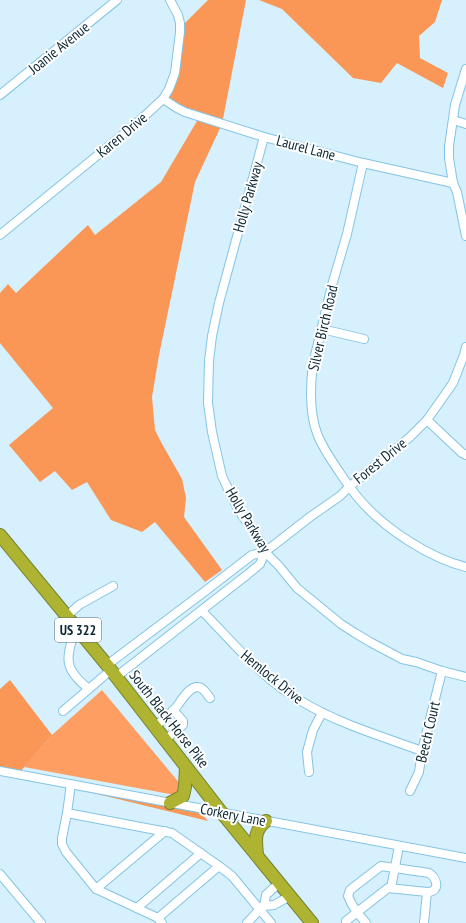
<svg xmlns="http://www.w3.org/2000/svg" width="466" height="923" font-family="'PT Sans Narrow',sans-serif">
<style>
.green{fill:#ff9e62}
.forest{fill:#fa9656}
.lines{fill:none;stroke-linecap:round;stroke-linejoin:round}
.minor-casing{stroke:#83c4e5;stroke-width:10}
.highway-casing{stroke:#768233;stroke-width:14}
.minor{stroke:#fff;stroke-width:8}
.highway{stroke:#aeb332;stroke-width:12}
.labels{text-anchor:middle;stroke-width:4;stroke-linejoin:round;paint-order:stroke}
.shield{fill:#fff;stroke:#566872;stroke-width:1}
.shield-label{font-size:14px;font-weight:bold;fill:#0d2835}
.street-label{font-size:15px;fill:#0d2835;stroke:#fff}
</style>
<rect width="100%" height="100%" fill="#d6f0fd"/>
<!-- green -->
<polygon class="green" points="102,690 181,785 179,790 175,795 24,767 52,735"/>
<!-- forest -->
<g class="forest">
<polygon points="208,0 246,0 222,124 195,182 159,355 152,397 155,430 161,442 182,479 186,498 184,517 222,570 205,582 155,522 142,532 111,520 87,482 72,490 55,471 40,482 9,445 53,408 0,343 0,293 8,284 16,293 88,225 95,235 161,182 200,116 166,103 182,26"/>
<polygon points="259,0 442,0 435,22 419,36 420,58 448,73 443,88 397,63 381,83 353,78 282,9"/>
<polygon points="10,680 52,735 19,773 195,806 208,821 3,771 0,767 0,689"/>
</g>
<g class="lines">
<!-- minor casing -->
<g class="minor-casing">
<g id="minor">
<polyline points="466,69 455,105 449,146 449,158 453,183 457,192 466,236"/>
<polyline points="0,95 117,0"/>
<polyline points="163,99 177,108 185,112 264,137 363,163 453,183"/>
<polyline points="453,120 466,124"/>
<polyline points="264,137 219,303 212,336 209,361 208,403 212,432 222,476 229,491 239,511 260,541 265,552 279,566 297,588 341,624 355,633 370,642 402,659 416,662 442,671 466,677"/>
<path d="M363,163L347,234L332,285L313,364C310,388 309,414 318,436C324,450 332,461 340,473C346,482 352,491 360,500C384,528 429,558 466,567"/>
<polyline points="0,235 137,123 163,99 169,89 175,73 180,32 180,23 178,15 170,0"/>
<polyline points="322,329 364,339"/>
<polyline points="427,420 462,453 466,455"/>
<path d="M202,611C233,642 261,678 301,701C339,724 381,736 422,751"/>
<polyline points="67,616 79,605 113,586"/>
<path d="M76,627C67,657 61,667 89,689"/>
<polyline points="107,665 204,592 252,555 265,552"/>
<polyline points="116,677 248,574 260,564 265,552 310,517 340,496 349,487 410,437 427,420 453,383 464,355 466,347"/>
<polyline points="63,711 111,670"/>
<path d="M155,727C161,721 168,716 174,710C180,703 187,689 196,687C203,686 206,693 210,698"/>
<polyline points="165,740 183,725 183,721 173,710"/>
<polyline points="0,771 466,858"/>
<polyline points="309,772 307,752 313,730 322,713"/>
<polyline points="71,784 67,813 172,833 219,866"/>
<polyline points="410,791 419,772 422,751 442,671"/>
<polyline points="67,813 62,838 62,844 66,852 96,889 158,918"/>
<polyline points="0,874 41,923"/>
<polyline points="279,883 266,895 264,906 274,905 290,896"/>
<polyline points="391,888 399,846"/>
<polyline points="96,889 165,831"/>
<polyline points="137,908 201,853"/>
<polyline points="162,923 158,918 219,866 232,876 271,923"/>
<polyline points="247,923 263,906"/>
<polyline points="346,923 346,921 388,888 427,892 424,923"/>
<path d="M366,923C359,915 352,907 348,896L350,890L381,866L429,873C437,878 441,892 427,892"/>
</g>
</g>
<!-- highway casing -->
<g class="highway-casing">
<g id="highway">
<polyline points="0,535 107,665 222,813 312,923"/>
<polyline points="170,803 183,796 185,787 186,767"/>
<path d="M257,855C256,841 253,831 266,821"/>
</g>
</g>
<!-- minor -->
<use href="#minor" class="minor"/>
<!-- highway -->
<use href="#highway" class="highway"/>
</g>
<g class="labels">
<!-- shield labels -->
<rect class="shield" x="55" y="618" width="46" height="24" rx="3"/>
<g class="shield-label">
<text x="78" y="635">US 322</text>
</g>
<!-- street labels -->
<g class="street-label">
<text transform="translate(59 48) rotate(-39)" y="5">Joanie Avenue</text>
<text transform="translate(122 135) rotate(-40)" y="5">Karen Drive</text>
<text transform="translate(306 148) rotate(15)" y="5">Laurel Lane</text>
<text transform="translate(248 197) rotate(-74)" y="5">Holly Parkway</text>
<text transform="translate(323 328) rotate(-77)" y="5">Silver Birch Road</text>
<text transform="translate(380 461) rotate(-39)" y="5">Forest Drive</text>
<text transform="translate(248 520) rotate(59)" y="5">Holly Parkway</text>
<text transform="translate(272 677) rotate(39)" y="5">Hemlock Drive</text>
<text transform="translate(169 719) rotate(52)" y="5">South Black Horse Pike</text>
<text transform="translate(428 732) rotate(-77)" y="5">Beech Court</text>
<text transform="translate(233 815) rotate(11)" y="5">Corkery Lane</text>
</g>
</g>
</svg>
